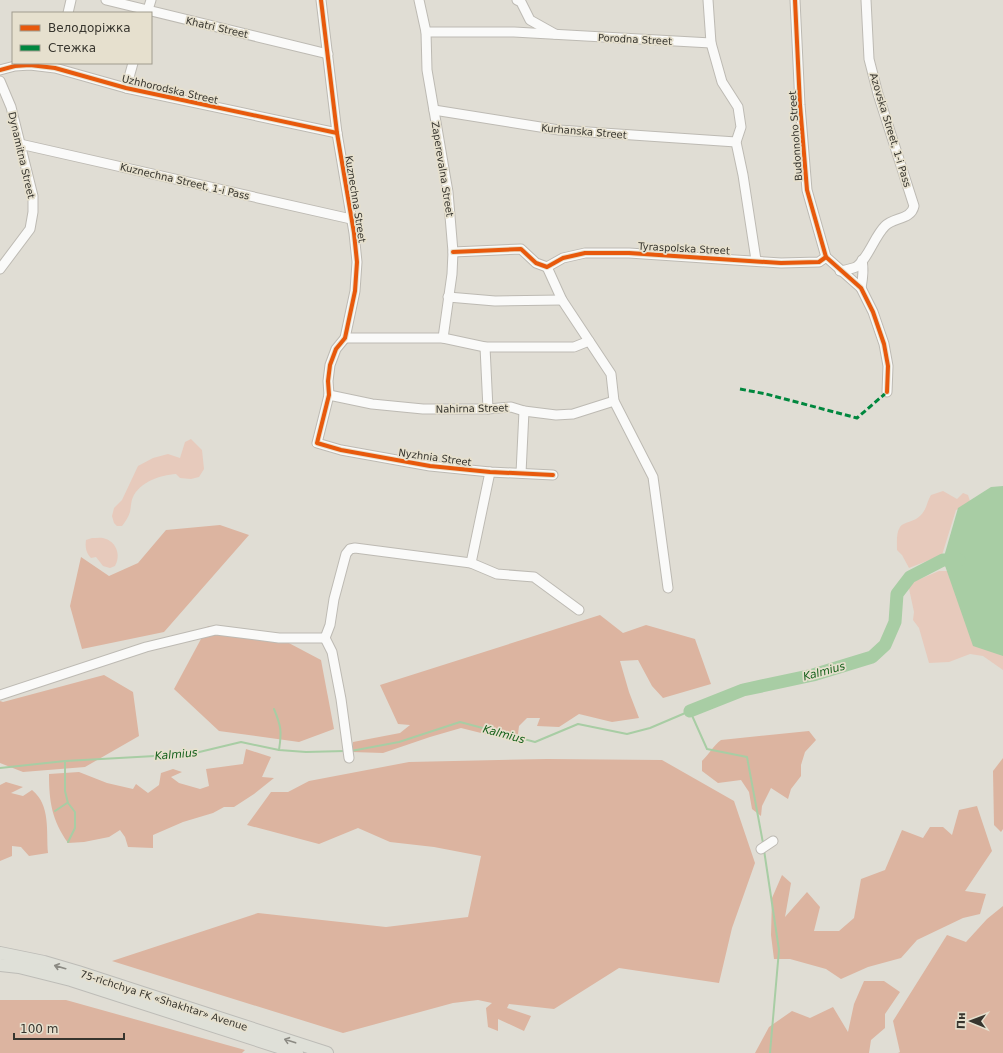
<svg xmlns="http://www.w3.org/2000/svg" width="1003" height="1053" font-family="'DejaVu Sans',sans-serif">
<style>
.green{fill:#e7cabc}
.forest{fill:#dcb4a0}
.water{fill:#a8cda4}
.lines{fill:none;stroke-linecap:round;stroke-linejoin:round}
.stream{stroke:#a8cda4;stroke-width:2}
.river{stroke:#a8cda4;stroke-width:13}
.minor-casing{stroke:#bdbab3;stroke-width:11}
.major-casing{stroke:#bdbcb7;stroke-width:14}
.minor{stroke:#fafaf9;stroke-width:9}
.major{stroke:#dfe0d8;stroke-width:12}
.quiet{stroke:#00873e;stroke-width:3;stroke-dasharray:6 3;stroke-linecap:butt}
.cycleway-casing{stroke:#e6e0ce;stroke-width:6}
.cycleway{stroke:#e8590c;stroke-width:4}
.oneway{stroke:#8b8a83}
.labels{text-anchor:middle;stroke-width:3.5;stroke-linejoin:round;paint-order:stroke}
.street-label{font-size:10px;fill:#37352e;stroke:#e6e0ce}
.water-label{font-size:11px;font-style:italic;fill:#17611c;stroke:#e6e0ce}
</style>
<rect width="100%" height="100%" fill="#e0ddd4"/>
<!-- green -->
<g class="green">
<path d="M191,439L202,450L204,469L199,477L191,479L180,478L176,474C160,475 140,482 133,497C131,501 131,507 130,512C128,518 125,522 122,526H117L114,523L112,516L114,508L122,500L138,466L153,458L168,454L180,458L185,442Z"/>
<path d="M943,491L957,499L963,493L968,495L971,504L956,510L942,555L909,568L902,555L897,550C897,543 896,533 900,527C903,522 915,522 921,515C927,509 927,501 931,495Z"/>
<path d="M92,538C97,538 102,537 106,539C117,543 121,556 115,566L110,568L103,566L96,557L91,558C86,553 85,547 86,540Z"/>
<polygon points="939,571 956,571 1003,643 1003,670 983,656 970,654 949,662 929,663 919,628 913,620 914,612 908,584"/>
</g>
<!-- forest -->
<g class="forest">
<polygon points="220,525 249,535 164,632 82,649 70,606 81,557 109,576 138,563 166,530"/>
<polygon points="600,615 623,633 646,625 695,639 711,684 663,698 652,686 638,660 620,661 629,692 639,718 612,722 579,714 559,727 537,726 540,718 527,718 519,726 517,742 461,728 430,737 383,753 352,752 353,742 400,733 410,725 398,724 380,685"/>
<polygon points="208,626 285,641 321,660 334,729 299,742 219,731 174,689"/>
<polygon points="104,675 133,692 139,736 85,767 23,772 0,763 0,701 3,702"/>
<path d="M809,731L816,740L805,752L801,765V776L791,789L788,799L771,788L762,806L761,816L752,809L749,792L741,780L718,783L702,771V761C710,753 713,746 721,740Z"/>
<path d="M246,749L271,757L262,777L274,778L254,794L234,807H224L213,813L183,822L153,835V848L128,847L125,837L120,830L109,837L84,842L68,843C52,820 49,802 49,774L79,772L107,783L133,789L136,784L148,793L159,785L161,773L173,769L182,772L171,777L179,783L200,789L209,786L206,769L243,764Z"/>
<polygon points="1003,758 1003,829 1001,832 994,825 993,771"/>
<polygon points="547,759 662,760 734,801 755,863 732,928 719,983 619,968 554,1009 509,1004 507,1008 531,1016 524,1031 498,1019 498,1031 488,1027 486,1008 492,1003 478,1000 453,1003 343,1033 112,961 258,913 386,927 468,917 481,856 434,847 390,842 358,828 319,844 247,825 271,792 288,792 309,781 409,762"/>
<path d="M6,782L23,787L11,793L23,796L32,790C51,805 46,832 48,853L29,856L21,847L12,846V856L0,861V785Z"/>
<polygon points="977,806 992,851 965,891 986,894 980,914 963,918 917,940 901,958 868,967 841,979 826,969 790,959 774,959 771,935 772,898 782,875 791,883 785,917 807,892 820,907 814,931 839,931 854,918 861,879 885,870 902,830 923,838 930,827 943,827 952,835 959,810"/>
<polygon points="1003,906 1003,1053 898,1053 900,1052 893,1021 947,935 966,942 987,919"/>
<polygon points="864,981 884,981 900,992 885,1014 885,1028 871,1040 869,1053 755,1053 769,1027 792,1011 810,1018 833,1007 848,1032 854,1004"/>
<polygon points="0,1000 66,1000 245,1050 242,1053 0,1053"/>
</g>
<!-- water -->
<polygon class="water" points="1003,486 1003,656 973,646 943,560 958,508 991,487"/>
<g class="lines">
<!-- stream -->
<g class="stream">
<path d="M274,709C281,726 282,731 279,750"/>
<polyline points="351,751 399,742 460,722 535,742 578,724 627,734 650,728 690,711 707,749 747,757 763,843"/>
<polyline points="65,761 65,791 68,803 75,812 75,828 68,842"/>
<polyline points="0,768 65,761 191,754 241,742 279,750 306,752 345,751"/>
<polyline points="55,811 67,803"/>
<polyline points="764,850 779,950 770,1053"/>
</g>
<!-- river -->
<polyline class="river" points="690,711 743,690 813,675 872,657 885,645 895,622 897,594 910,577 943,560 959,560"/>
<!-- minor casing -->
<g class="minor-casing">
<g id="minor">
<polyline points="106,0 328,54"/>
<polyline points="321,0 337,133 354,233 357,262 355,291 345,338 336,349 330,365 328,381 329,395 317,443 341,450 430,466 490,472 553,475"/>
<polyline points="419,0 426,32 427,70 448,192 453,252 452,274 443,338"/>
<polyline points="517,0 521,2 530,20 555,34"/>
<polyline points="708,0 711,43 722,82 738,107 741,127 736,142 743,175 756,260"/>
<polyline points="795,0 800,105 807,190 826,257 861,288 873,312 884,344 888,366 887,392"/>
<polyline points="68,13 71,0"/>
<polyline points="147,13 151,0"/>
<polyline points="426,32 514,32 711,43"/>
<polyline points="0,70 15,66 30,65 55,68 126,88 337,133"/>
<polyline points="0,81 11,107 33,196 33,212 30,229 0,269"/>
<polyline points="126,88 133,63"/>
<polyline points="434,110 559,130 736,142"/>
<polyline points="20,144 351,219"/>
<polyline points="453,252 521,249 536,263 547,267 563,258 585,253 629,253 781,263 819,262 826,257"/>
<polyline points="547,267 562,300 611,374 614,401 653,477 668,588"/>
<path d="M840,271C845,270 851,269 856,267C868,259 874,237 885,226C894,217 911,220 914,206L878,94L869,59L866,0"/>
<path d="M861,288C863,278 864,270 862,260"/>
<polyline points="448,297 495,301 562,300"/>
<polyline points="345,338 443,338 485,347 574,347 589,341"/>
<polyline points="485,347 488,409"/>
<polyline points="329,395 372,404 423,409 488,409 511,407 524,411 556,415 573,414 614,401"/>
<polyline points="521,473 524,411"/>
<polyline points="471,563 490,472"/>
<polyline points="0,695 146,647 216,630 279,638 325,638"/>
<polyline points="349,758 341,699 332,652 325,638 330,625 334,599 346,554 350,549 355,548 471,563 497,574 534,577 579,610"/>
<polyline points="761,849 773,841"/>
</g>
</g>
<!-- major casing -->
<g class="major-casing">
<g id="major">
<polyline points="0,953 44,962 78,972 327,1053"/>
<polyline points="0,965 19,967 71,980 297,1053"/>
</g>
</g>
<!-- minor -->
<use href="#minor" class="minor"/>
<!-- major -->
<use href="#major" class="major"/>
<!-- quiet -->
<polyline class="quiet" points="740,389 766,394 857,418 887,392"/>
<!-- cycleway casing -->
<g class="cycleway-casing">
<g id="cycleway">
<polyline points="321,0 337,133 354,233 357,262 355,291 345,338 336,349 330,365 328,381 329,395 317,443 341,450 430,466 490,472 553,475"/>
<polyline points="795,0 800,105 807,190 826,257 861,288 873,312 884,344 888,366 887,392"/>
<polyline points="0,70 15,66 30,65 55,68 126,88 337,133"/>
<polyline points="453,252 521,249 536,263 547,267 563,258 585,253 629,253 781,263 819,262 826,257"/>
</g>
</g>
<!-- cycleway -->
<use href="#cycleway" class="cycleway"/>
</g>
<!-- one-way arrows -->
<defs><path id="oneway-shaft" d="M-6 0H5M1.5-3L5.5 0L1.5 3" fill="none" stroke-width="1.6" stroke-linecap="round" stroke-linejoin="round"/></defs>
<g class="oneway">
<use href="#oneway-shaft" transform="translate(60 967) rotate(-164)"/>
<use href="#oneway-shaft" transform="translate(290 1041) rotate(-162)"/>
</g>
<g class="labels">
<!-- street labels -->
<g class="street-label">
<text transform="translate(217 27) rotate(13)" y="4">Khatri Street</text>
<text transform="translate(635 39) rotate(3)" y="4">Porodna Street</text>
<text transform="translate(170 89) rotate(13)" y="4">Uzhhorodska Street</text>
<text transform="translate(891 130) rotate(73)" y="4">Azovska Street, 1-i Pass</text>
<text transform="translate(584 131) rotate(5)" y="4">Kurhanska Street</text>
<text transform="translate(795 136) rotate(-94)" y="4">Budonnoho Street</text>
<text transform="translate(22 155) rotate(77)" y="4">Dynamitna Street</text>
<text transform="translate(443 169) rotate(81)" y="4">Zaperevalna Street</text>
<text transform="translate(185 181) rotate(13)" y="4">Kuznechna Street, 1-i Pass</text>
<text transform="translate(356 199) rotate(81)" y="4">Kuznechna Street</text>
<text transform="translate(684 248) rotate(3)" y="4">Tyraspolska Street</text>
<text transform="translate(472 408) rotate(-1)" y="4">Nahirna Street</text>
<text transform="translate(435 457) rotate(8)" y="4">Nyzhnia Street</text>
<text transform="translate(164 1000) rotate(18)" y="4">75-richchya FK «Shakhtar» Avenue</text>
</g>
<!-- water labels -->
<g class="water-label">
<text transform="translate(824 671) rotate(-15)" y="4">Kalmius</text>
<text transform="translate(504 734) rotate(15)" y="4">Kalmius</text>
<text transform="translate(176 754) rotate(-5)" y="4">Kalmius</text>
</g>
</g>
<!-- legend -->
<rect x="12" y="12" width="140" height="52" fill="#e6e0ce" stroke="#a09c8e"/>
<rect x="20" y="25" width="20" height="6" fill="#e8590c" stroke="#a09c8e"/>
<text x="48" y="32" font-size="12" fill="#37352e">Велодоріжка</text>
<rect x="20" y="45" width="20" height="6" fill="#00873e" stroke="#a09c8e"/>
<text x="48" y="52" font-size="12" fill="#37352e">Стежка</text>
<!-- north arrow -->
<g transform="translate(971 1021) rotate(271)" stroke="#e6e0ce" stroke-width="3" paint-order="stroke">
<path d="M0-3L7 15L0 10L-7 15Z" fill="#37352e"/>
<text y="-6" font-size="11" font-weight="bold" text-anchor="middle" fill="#37352e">Пн</text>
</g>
<!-- scale -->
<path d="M14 1033v6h110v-6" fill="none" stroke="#37352e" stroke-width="2"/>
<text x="20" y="1033" font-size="12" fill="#37352e" stroke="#e6e0ce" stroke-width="3" paint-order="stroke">100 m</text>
</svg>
